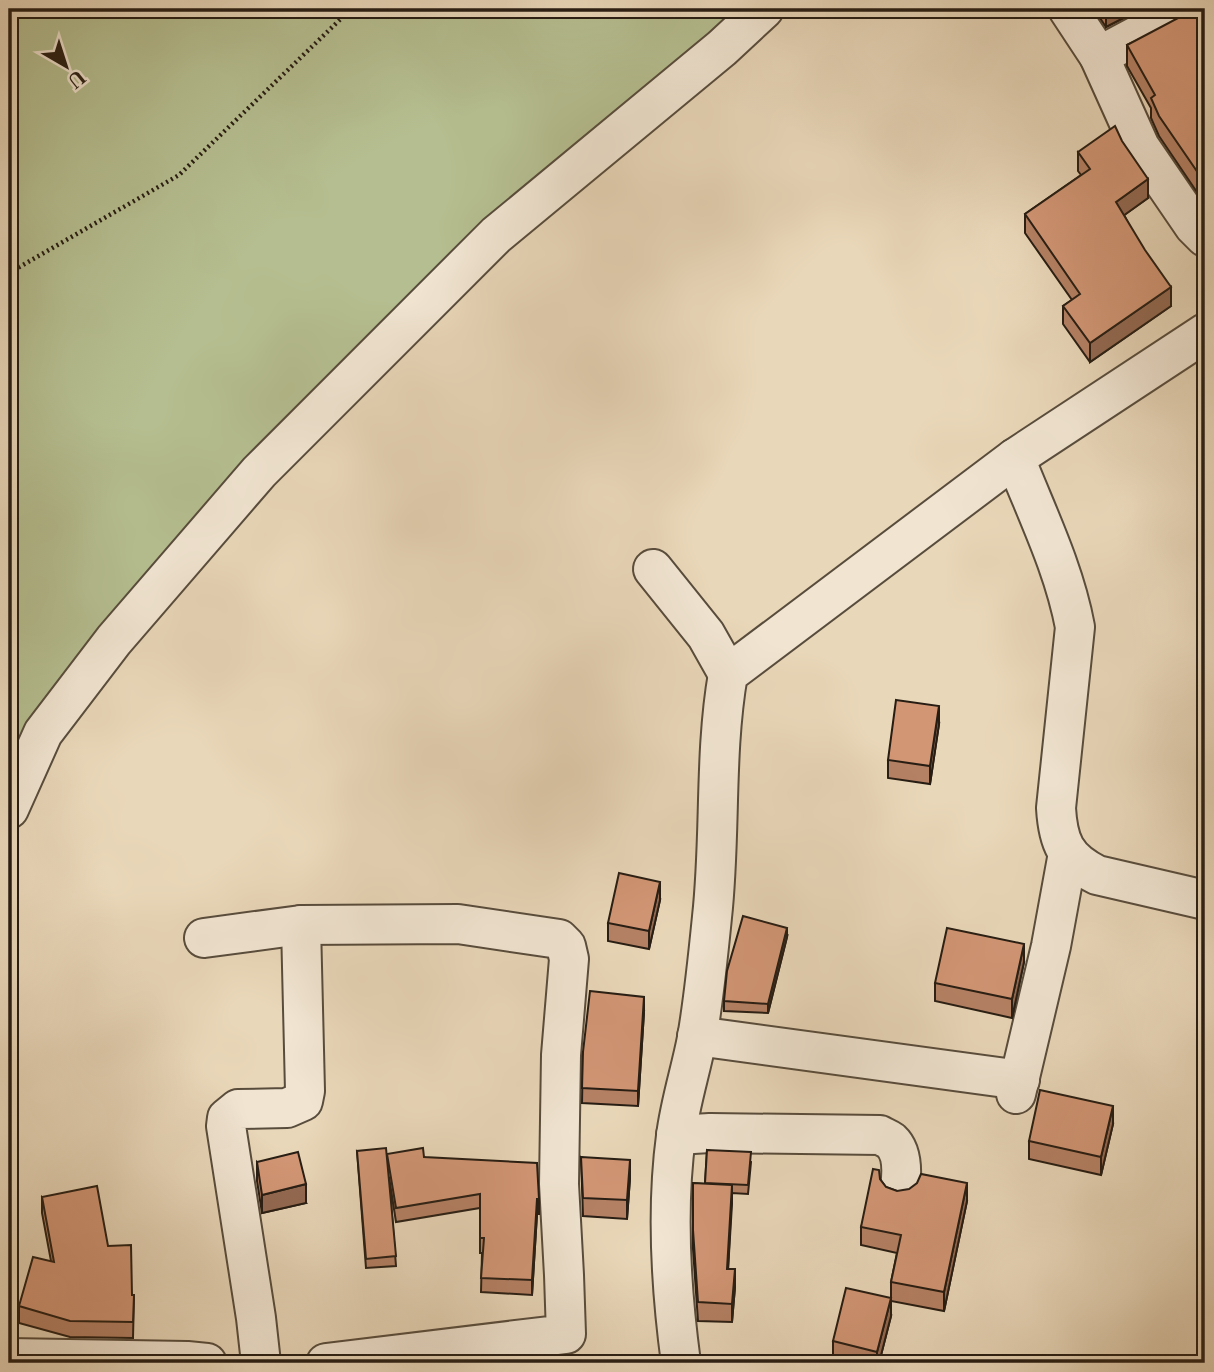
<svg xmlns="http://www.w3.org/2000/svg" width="1214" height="1372" font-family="'Libre Caslon Text',serif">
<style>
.green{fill:#b5be90;stroke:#6e6e52;stroke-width:2}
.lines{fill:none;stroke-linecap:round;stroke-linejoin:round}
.minor-casing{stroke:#584c3c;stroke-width:42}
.path{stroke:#271d13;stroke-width:4.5;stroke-dasharray:2 3.5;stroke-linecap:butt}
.minor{stroke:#f1e5d2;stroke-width:38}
.wall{fill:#b58165;stroke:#271d13;stroke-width:2}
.shaded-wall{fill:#936952;stroke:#271d13;stroke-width:2}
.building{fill:#d29675;stroke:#271d13;stroke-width:2}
</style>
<rect width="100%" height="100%" fill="#e9d7b9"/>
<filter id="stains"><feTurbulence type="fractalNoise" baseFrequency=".00286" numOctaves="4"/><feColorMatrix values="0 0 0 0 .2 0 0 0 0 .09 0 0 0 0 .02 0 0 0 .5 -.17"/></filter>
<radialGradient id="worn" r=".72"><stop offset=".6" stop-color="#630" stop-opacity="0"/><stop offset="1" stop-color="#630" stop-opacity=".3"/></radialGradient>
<!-- green -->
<polygon class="green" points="9,9 764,9 259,472 9,808"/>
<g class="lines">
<!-- minor casing -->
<g class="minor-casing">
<g id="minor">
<polyline points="1068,9 1099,56 1140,147 1194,226 1205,237"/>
<polyline points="1099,56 1187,9"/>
<path d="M1015,458C1037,514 1064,568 1075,627L1056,808C1058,842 1065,859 1097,875L1205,900"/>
<polyline points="653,569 706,635 728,674"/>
<polyline points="9,809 43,733 114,640 259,472 496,235 722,48 764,9"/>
<polyline points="204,938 301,925 458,924 559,939 566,946 569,959 561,1055 559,1184 564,1275 566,1334 326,1363"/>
<polyline points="697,1036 1020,1080"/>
<polyline points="1016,1094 1051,946 1068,853"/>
<path d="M676,1135L710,1133L880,1135C883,1137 887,1138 891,1141C903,1152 902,1173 900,1188"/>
<polyline points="9,1358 187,1361 207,1363"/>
<polyline points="261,1363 256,1318 226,1126 227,1118 238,1109 287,1108 303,1101 305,1091 301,925"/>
<path d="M681,1363C671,1289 666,1210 676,1136C680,1103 691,1070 697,1038C704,998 708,957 712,917C721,836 714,754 728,674L1015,458L1205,333"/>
</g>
</g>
<!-- path -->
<polyline class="path" points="9,273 179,175 351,9"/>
<!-- minor -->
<use href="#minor" class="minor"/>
</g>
<!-- wall -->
<g class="wall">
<polygon points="1094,9 1141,9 1106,27"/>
<polygon points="1205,9 1205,204 1159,136 1151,118 1151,108 1127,66 1127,45"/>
<polygon points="1078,152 1148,198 1124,215 1171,306 1090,362 1063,324 1063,306 1072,300 1025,233 1025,214 1081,175 1078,171"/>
<polygon points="939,724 930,784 888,778 888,760"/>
<polygon points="660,900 649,949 608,941 608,923"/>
<polygon points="787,937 768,1013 724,1011 724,1001"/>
<polygon points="1024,962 1012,1018 935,1001 935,983"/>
<polygon points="644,1012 638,1106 582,1103 583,1052"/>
<polygon points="1113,1124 1101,1175 1029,1159 1029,1141"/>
<polygon points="707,1150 751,1162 748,1194 732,1193 728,1269 735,1287 732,1322 698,1321 693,1249 693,1183 705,1184"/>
<polygon points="357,1151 387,1162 387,1154 424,1157 539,1199 539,1214 537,1214 532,1295 481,1292 482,1253 480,1253 480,1208 396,1222 389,1177 396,1266 366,1268"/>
<polygon points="581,1157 630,1178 627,1219 583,1216"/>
<polygon points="257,1162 306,1203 262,1213 257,1181"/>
<polygon points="880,1179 886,1187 897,1191 967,1201 944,1311 891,1301 891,1282 897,1253 861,1245 861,1227"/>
<polygon points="42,1197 108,1246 132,1295 134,1295 133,1338 70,1337 19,1323 19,1306 51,1261 42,1213"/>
<polygon points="1205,1245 1205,1275 1204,1273 1204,1247"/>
<polygon points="891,1316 879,1363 848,1363 833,1360 833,1341"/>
</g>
<!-- shaded-wall -->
<g class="shaded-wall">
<polygon points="1106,9 1141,9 1106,27"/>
<polygon points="1205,84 1205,105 1198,88"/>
<polygon points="1148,179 1148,198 1116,221 1116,202"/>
<polygon points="1171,287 1171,306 1090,362 1090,343"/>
<polygon points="939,706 939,724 930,784 930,766"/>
<polygon points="660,882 660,900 649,949 649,931"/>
<polygon points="787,928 787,937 768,1013 768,1004"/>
<polygon points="1024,944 1024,962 1012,1018 1012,999"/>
<polygon points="644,997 644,1012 638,1106 638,1091"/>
<polygon points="1113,1106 1113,1124 1101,1175 1101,1157"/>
<polygon points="630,1160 630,1178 627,1219 627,1200"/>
<polygon points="967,1183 967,1201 944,1311 944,1292"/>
<polygon points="306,1184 306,1203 262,1213 262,1195"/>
<polygon points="732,1185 732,1204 727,1287 727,1269"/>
<polygon points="537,1199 537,1214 532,1295 532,1280"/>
<polygon points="735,1269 735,1287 732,1322 732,1304"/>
<polygon points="891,1298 891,1316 879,1363 877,1363 877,1352"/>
</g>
<!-- building -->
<g class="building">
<polygon points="1195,9 1205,9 1205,84 1198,88 1205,105 1205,183 1159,116 1151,98 1155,95 1127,45"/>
<polygon points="1115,126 1122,141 1148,179 1116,202 1145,250 1171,287 1090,343 1063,306 1080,294 1025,214 1090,169 1078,152"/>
<polygon points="896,700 939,706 930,766 888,760"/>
<polygon points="619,873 660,882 649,931 608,923"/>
<polygon points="743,916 787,928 768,1004 724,1001 727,971"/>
<polygon points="947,928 1024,944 1012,999 935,983"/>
<polygon points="590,991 644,997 638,1091 582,1088 583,1052"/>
<polygon points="1040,1090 1113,1106 1101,1157 1029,1141"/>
<polygon points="386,1148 396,1256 366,1259 357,1151"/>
<polygon points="423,1148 424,1157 537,1163 539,1199 537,1199 532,1280 481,1278 484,1238 480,1238 480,1194 396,1208 387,1154"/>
<polygon points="707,1150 751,1152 748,1185 705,1183"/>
<polygon points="298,1152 306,1184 262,1195 257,1162"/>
<polygon points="581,1157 630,1160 627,1200 583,1198"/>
<polygon points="873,1169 879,1170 880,1179 886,1187 897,1191 909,1189 917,1183 921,1174 967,1183 944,1292 891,1282 901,1235 861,1227"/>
<polygon points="693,1183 732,1185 727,1269 735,1269 732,1304 698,1302 693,1230"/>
<polygon points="97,1186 108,1246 131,1245 132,1295 134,1295 133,1322 70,1321 19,1306 33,1257 54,1262 42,1197"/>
<polygon points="846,1288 891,1298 877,1352 833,1341"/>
</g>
<!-- margin -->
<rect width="1214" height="1372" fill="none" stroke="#e9d7b9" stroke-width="35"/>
<rect x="10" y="10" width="1193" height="1351" fill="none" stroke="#271d13" stroke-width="3.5"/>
<rect x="18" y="18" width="1179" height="1337" fill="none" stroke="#271d13" stroke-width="2"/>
<!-- north arrow -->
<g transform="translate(66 66) rotate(141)" stroke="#f1e5d2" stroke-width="5" paint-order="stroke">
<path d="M0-5L12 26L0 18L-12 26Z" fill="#271d13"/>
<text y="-10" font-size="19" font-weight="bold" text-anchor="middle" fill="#271d13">U</text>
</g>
<rect width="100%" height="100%" filter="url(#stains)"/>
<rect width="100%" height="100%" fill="url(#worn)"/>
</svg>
